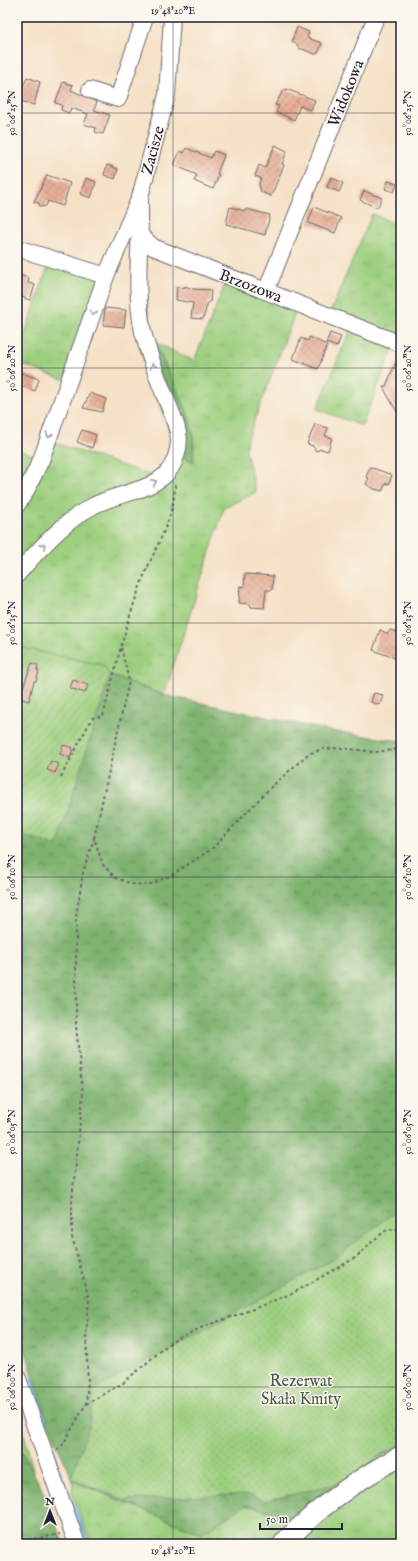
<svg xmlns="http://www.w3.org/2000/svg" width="418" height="1561" font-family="'IM FELL English',serif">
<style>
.grass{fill:url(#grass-tufts);stroke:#60785d}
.forest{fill:url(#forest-crowns);stroke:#506a54}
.park{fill:url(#park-dots);stroke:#60785d}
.garden{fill:url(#garden-furrows);stroke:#60785d}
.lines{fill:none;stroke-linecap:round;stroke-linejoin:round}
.stream{stroke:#76beee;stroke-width:3.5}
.building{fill:url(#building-cross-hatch)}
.minor-casing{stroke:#6c656c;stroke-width:18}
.major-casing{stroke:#6c656c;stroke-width:22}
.path{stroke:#6c656c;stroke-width:2;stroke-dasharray:3 3;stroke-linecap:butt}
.minor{stroke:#fff;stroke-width:16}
.major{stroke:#fff;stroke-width:20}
.oneway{stroke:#9c9ca7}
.ticks{fill:none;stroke:#22223b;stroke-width:1;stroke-opacity:0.45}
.labels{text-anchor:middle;stroke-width:3;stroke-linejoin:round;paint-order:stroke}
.street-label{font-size:16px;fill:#22223b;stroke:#fbf7ec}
.park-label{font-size:16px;fill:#47564f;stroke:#fbf7ec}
.neatline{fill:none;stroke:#22223b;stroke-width:1.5}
.ticks-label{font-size:10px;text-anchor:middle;fill:#22223b}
</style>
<defs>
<pattern id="grass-tufts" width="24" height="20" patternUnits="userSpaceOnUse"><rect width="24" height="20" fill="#9dcf7f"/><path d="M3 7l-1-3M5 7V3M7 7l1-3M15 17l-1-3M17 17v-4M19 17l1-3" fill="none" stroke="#87b16f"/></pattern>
<pattern id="forest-crowns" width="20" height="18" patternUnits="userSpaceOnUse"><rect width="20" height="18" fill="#7eb26e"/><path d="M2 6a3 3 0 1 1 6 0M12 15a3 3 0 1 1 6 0" fill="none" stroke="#67905c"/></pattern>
<pattern id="park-dots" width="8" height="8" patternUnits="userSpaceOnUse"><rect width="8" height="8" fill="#9dcf7f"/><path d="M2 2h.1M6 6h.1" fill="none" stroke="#87b16f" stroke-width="1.8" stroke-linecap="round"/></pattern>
<pattern id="garden-furrows" width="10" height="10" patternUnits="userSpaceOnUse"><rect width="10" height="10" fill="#9dcf7f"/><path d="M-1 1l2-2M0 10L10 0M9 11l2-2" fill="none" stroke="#87b16f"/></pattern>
<pattern id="building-cross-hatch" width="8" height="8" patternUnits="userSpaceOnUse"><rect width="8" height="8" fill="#e6ae96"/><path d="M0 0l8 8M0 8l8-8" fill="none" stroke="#c59582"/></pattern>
</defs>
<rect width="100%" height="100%" fill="#fbf7ec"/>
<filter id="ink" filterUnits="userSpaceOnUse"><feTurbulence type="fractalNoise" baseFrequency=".025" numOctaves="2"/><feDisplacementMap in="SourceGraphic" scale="8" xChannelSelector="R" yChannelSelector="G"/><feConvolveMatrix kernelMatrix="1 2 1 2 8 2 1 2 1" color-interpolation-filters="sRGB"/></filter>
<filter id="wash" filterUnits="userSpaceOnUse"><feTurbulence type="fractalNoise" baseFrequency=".012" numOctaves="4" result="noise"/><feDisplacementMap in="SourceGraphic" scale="16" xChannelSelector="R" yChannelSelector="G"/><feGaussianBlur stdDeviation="0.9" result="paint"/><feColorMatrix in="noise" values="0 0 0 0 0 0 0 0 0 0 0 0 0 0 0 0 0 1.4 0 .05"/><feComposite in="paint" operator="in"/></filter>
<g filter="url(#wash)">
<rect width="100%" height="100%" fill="#f5e1c6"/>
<!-- grass -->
<g class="grass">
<polygon points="372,214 401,226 401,340 330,313"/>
<polygon points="50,261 102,279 65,380 17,363 17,357"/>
<polygon points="226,282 297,308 247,440 246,452 256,492 224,508 164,695 110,675 103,665 17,647 17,510 52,442 150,475 162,470 187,411 154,342 194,361"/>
<polygon points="351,328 394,346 362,426 317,409"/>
<polygon points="17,449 36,456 17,497"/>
<polygon points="17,1407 18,1411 35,1477 17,1442"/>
<polygon points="401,1467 401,1544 298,1544 345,1503"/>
<polygon points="73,1481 202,1534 245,1505 291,1516 266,1544 90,1544 72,1493"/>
</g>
<!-- forest -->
<g class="forest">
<polygon points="142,282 154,342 187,411 193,434 194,462 170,452 172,439 140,348"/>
<polygon points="110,675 164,695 331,731 401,741 401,1444 291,1516 245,1505 202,1534 73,1481 47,1421 17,1323 17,833 57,845"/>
<polygon points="17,1442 52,1508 63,1544 17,1544"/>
</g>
<!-- park -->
<polygon class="park" points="401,1207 401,1445 380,1455 344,1482 264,1501 248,1494 125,1500 71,1478 89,1427 94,1390 334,1259"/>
<!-- garden -->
<polygon class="garden" points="17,647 103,665 110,675 57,846 17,833"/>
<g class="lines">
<!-- stream -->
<g class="stream">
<polyline points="32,1379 56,1462"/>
<polyline points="58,1469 82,1528 86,1544"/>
</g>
</g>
<g id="blocks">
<!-- building -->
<g class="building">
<polygon points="297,27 309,32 307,38 322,43 318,53 315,54 299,48 296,43 292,41"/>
<polygon points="27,77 40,82 34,105 17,100"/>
<polygon points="63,82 73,85 71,90 97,102 94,110 110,115 103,134 95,132 96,128 84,124 88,114 71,108 69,113 61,110 62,105 55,103"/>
<polygon points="286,89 315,100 311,110 300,106 294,120 276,112 279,106 275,105 283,91"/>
<polygon points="275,145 287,151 282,164 284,165 271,196 261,192 259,184 261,178 255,176 259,165 265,168"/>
<polygon points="186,148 211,158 214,151 224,155 217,174 219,175 213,189 194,181 197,175 174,165 180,151 184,153"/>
<polygon points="107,165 118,169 115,179 104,175"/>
<polygon points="47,175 70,183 63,206 48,201 46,206 40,207 39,203 34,202"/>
<polygon points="331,177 343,183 339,192 327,187"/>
<polygon points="86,178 96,182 91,198 80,194"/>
<polygon points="388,181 397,184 394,192 385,189"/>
<polygon points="364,191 382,198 377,208 360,200"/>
<polygon points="230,207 245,211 246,209 270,215 265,235 226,224"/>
<polygon points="314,207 341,218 335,233 308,223"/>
<polygon points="17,274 29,278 28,283 35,285 30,300 17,295"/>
<polygon points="185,286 193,289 211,290 210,302 208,302 203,319 191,318 193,303 176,300 177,287 184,288"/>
<polygon points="105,308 126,310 124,327 103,325"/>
<polygon points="330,333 341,337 337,347 326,343"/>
<polygon points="309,337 327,345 318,369 293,359 301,338 308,341"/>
<polygon points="396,362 401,372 401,402 397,412 383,387 386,386"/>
<polygon points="19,372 39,379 35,391 17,384"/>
<polygon points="90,393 106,399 102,412 83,408"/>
<polygon points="315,424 328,428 325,436 332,438 328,451 321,449 316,451 313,446 307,444"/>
<polygon points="82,430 96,435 92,448 77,442"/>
<polygon points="370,467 392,475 389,484 386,483 382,491 374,489 366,484 369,478 366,477"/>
<polygon points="245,574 273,576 272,590 266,590 264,608 251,607 250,604 239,603 240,586 244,587"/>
<polygon points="380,630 388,634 390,630 401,633 401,648 397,659 373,650"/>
<polygon points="32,663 38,665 37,670 39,671 36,681 34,681 29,701 19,698"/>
<polygon points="73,680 88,685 85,693 70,688"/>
<polygon points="374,693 383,695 380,705 371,702"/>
<polygon points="63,745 73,748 70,758 60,754"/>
<polygon points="51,761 59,764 55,773 47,770"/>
</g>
</g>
</g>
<g filter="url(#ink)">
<use href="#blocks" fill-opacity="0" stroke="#6c656c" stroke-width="1"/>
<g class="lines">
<!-- minor casing -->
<g class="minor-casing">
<g id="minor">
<polyline points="90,90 118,99 145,17"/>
<polyline points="141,236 153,247 401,344"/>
<polyline points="17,248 106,276"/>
<polyline points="266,291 376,17"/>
<polyline points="17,505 26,491 41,460 106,276 140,197 167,95 172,17"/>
<path d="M17,575C37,551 65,520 93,506C115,494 147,492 165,475C175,465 181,447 178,433C176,421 170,409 166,399C157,377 149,355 143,332C134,289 141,246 140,202"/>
<polyline points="17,1376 77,1544"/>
</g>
</g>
<!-- major casing -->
<g class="major-casing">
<path id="major" d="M283,1544C317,1508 357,1479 401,1456"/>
</g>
<!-- path -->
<g class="path">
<path d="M61,777L92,718L103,716C115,671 125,625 142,581C154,549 175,518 175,484"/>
<polyline points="94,838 129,681 121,647"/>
<polyline points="86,1404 123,1383 171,1342 205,1326 253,1309 293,1293 355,1258 375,1239 388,1229 401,1229"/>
<polyline points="57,1450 62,1446 86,1404 88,1381 86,1335 89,1299 72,1237 72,1200 83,1095 76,1026 76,917 83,873 94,838 103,865 116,878 132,884 148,885 170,876 212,849 270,788 308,754 323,749 340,748 375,752 401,749"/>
<polyline points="17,1542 60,1534"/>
</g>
<!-- minor -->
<use href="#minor" class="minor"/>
<!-- major -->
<use href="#major" class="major"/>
</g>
<!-- one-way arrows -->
<defs><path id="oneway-chevron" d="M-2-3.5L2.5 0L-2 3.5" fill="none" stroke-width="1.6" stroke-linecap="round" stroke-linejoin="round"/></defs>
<g class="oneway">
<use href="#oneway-chevron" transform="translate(93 313) rotate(110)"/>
<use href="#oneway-chevron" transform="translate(153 366) rotate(-109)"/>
<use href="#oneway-chevron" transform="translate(49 435) rotate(110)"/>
<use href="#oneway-chevron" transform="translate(154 482) rotate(-27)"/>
<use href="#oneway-chevron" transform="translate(43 546) rotate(-43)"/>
</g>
</g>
<!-- ticks -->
<path class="ticks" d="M173,17V1544M17,113H401M17,368H401M17,623H401M17,877H401M17,1132H401M17,1387H401"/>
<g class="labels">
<!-- street labels -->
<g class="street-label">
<text transform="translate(345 93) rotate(-68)" y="6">Widokowa</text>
<text transform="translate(152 150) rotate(-75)" y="6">Zacisze</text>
<text transform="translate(251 285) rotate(21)" y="6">Brzozowa</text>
</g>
<!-- park labels -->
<g class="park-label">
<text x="301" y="1386">Rezerwat<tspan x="301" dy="18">Skała Kmity</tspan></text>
</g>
</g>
<!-- margin -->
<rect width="418" height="1561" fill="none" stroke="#fbf7ec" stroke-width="44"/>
<!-- north arrow -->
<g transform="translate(50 1511)" stroke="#fbf7ec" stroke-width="3" paint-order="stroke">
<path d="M0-3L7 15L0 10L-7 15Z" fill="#22223b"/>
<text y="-6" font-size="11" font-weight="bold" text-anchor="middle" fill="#22223b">N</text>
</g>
<!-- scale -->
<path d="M260 1523v6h82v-6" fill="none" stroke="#22223b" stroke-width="2"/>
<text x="266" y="1523" font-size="12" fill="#22223b" stroke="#fbf7ec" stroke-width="3" paint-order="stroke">50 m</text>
<rect x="22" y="22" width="374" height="1517" class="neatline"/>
<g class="ticks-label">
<text x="173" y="14">19°48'20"E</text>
<text transform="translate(11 113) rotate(-90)" y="4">50°06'25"N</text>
<text transform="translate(407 113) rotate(-90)" y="4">50°06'25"N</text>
<text transform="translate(11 368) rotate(-90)" y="4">50°06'20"N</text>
<text transform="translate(407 368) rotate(-90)" y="4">50°06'20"N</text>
<text transform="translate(11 623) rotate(-90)" y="4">50°06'15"N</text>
<text transform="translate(407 623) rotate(-90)" y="4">50°06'15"N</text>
<text transform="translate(11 877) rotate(-90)" y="4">50°06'10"N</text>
<text transform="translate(407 877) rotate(-90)" y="4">50°06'10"N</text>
<text transform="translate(11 1132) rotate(-90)" y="4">50°06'05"N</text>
<text transform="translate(407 1132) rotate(-90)" y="4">50°06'05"N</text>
<text transform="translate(11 1387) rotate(-90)" y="4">50°06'00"N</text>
<text transform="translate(407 1387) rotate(-90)" y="4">50°06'00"N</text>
<text x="173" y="1554">19°48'20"E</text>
</g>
</svg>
